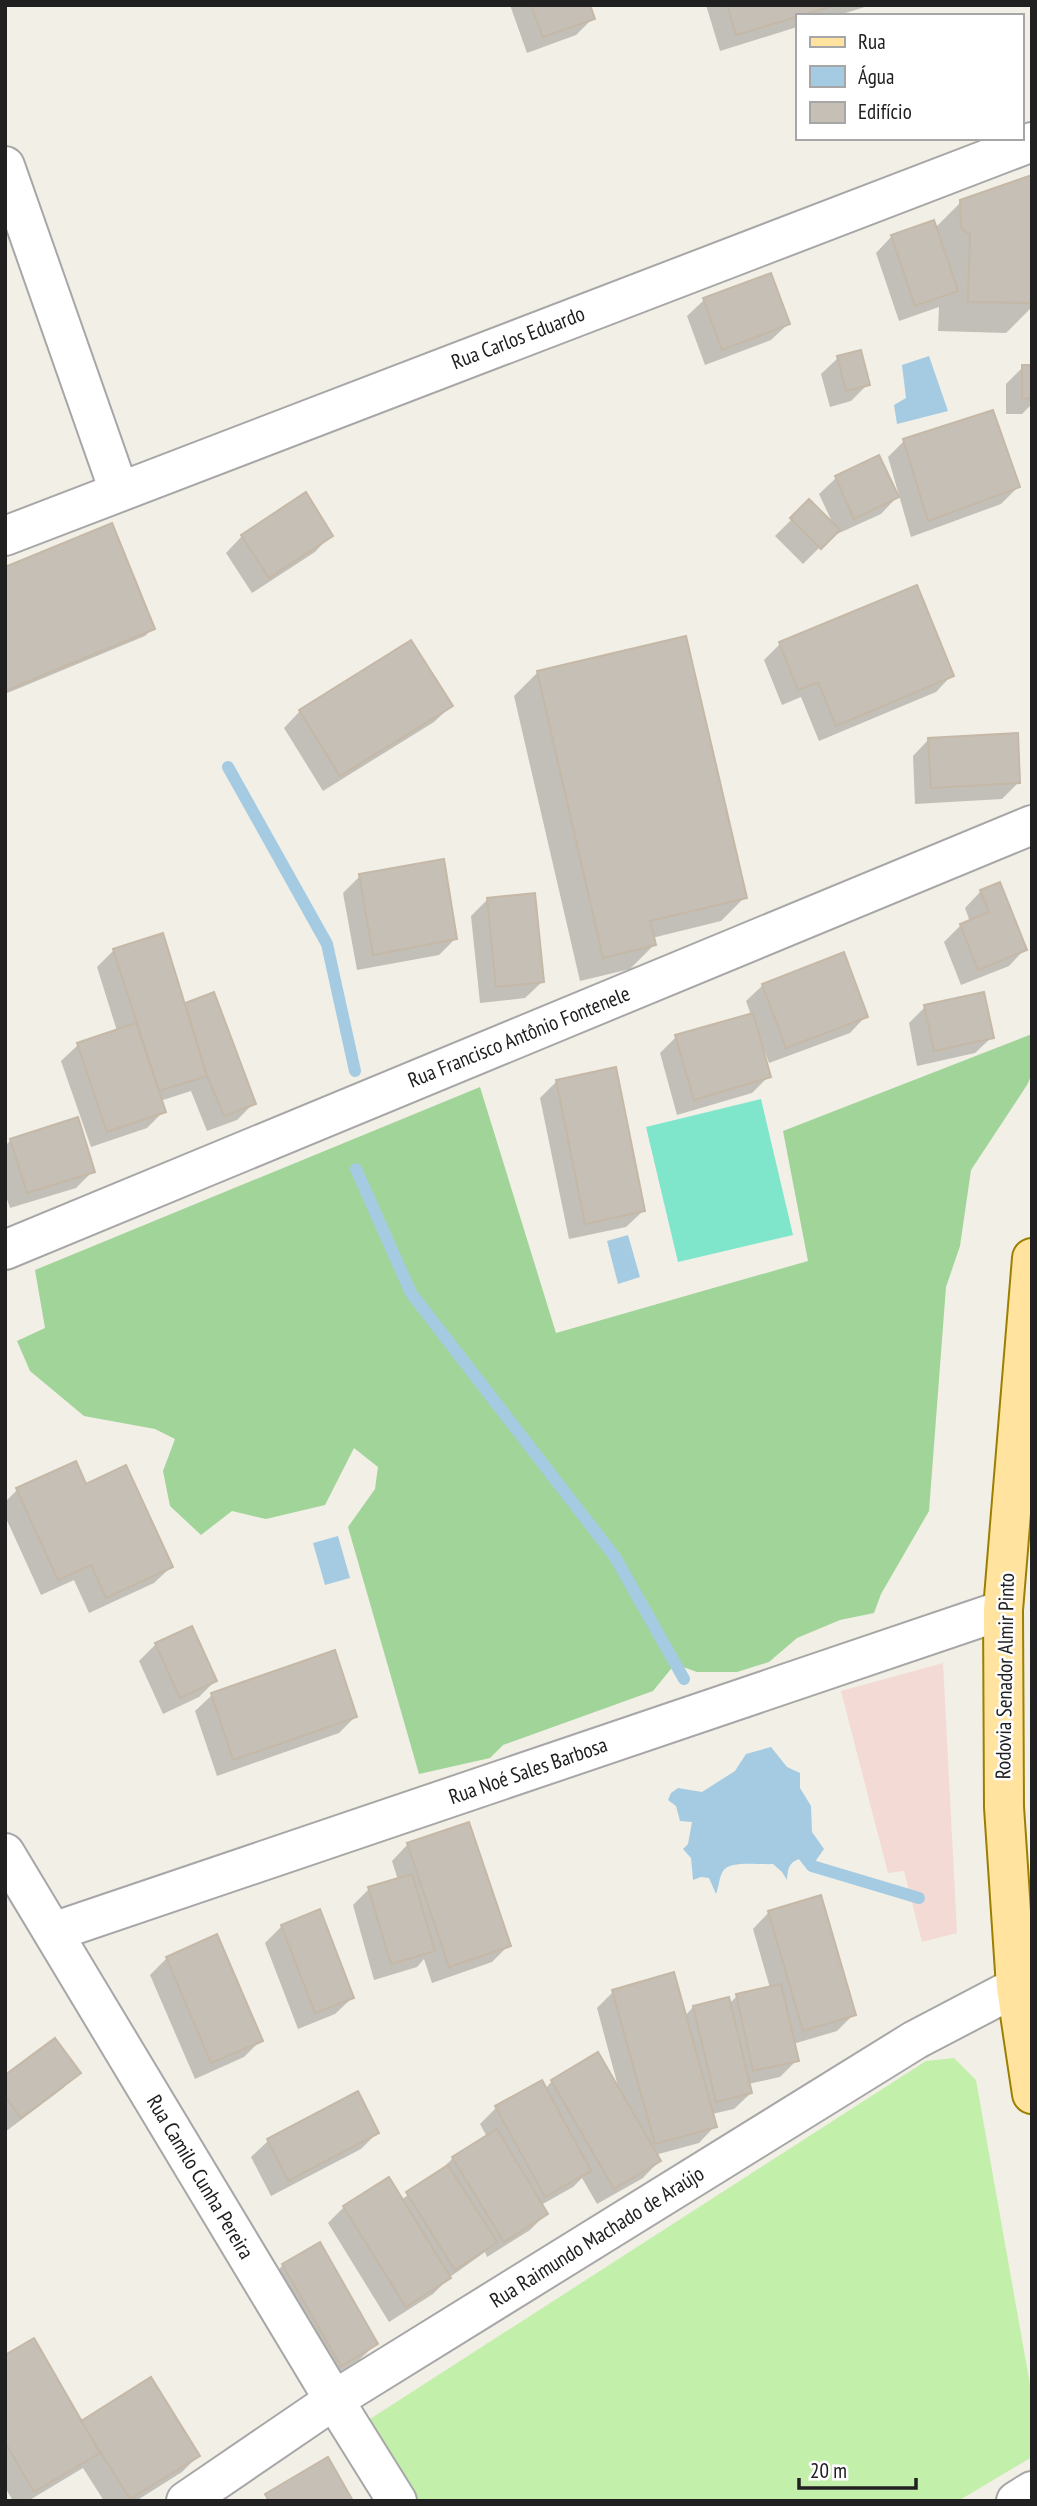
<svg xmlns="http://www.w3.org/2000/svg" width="1037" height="2506" font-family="'PT Sans Narrow',sans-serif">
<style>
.commercial{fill:#f3dad5}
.grass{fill:#c2efa9}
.forest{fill:#a1d498}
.pitch{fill:#7fe6cc}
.water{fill:#a4cbe2}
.shadow{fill:#0003}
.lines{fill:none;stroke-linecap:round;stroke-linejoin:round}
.stream{stroke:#a4cbe2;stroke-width:12}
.building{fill:#c6bfb5;stroke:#c5b8a7;stroke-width:2}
.minor-casing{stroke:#a7a7a7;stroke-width:42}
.major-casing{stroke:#9d7f00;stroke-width:42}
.minor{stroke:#fff;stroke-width:38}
.major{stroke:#ffe39e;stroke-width:38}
.labels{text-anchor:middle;stroke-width:5;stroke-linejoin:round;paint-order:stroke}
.street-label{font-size:21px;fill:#202020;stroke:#fff}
</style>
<rect width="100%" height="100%" fill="#f2efe6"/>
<!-- commercial -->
<polygon class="commercial" points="943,1663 957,1933 922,1942 904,1871 888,1873 841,1691"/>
<!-- grass -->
<polygon class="grass" points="954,2058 976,2080 1032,2396 1032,2457 958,2501 418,2501 370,2419 926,2061"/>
<!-- forest -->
<polygon class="forest" points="1032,1034 1032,1074 1027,1085 971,1170 960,1246 946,1287 929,1511 881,1594 874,1613 840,1620 797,1638 769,1662 737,1672 697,1672 675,1664 653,1691 503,1745 490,1758 419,1774 348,1527 375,1489 378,1467 354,1448 325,1505 266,1519 232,1511 201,1535 170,1506 163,1471 175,1439 155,1429 84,1416 30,1371 17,1341 45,1328 35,1270 480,1087 556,1333 808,1261 783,1131"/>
<!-- pitch -->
<polygon class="pitch" points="761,1099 793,1235 678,1262 646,1127"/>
<!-- water -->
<g class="water">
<polygon points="929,356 948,411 897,424 894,405 906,398 902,365"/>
<polygon points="628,1235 640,1277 618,1284 607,1241"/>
<polygon points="338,1536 350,1578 325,1585 313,1543"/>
<path d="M771,1747L787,1767L800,1773V1788L811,1806L812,1832L824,1849L812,1866L806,1857C790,1861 788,1865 787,1880L782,1872L773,1864C759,1865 730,1860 723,1871C719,1877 719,1887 716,1894L709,1878L701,1877L693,1880L691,1858L683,1849L688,1844L692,1822L680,1821L676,1806L668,1800L671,1793L678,1788L702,1792L735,1771L746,1754Z"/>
</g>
<!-- shadow -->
<g class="shadow">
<polygon points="510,5 588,5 593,18 576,35 527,53"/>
<polygon points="706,5 871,5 836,16 797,16 797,27 720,51"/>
<polygon points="1032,177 1032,307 1006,333 938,331 939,307 899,321 876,253 892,236 935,228 961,202"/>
<polygon points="704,300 788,324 771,340 705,365 687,316"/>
<polygon points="838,358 868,384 851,401 830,407 821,374"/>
<polygon points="1023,367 1032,367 1032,404 1022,414 1006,414 1006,384"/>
<polygon points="904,441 1018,487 1001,504 911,537 888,457"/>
<polygon points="879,457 897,497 881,514 837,534 836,531 803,564 775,536 809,502 834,526 819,494 836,478"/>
<polygon points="331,535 315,552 252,593 226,553 242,536"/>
<polygon points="5,569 153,628 145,636 5,694"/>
<polygon points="780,644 952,675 936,692 819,741 801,697 782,705 764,660"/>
<polygon points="538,672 745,897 721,921 652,938 654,945 630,969 580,981 514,696"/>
<polygon points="451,706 434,722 323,791 284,728 300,711"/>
<polygon points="929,739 1018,783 1002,799 915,804 913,756"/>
<polygon points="360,876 455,939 439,955 357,970 343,893"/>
<polygon points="981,891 1025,949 1009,966 961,985 944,942 961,925 970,922 965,908"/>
<polygon points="487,900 542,982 525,998 480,1003 471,916"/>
<polygon points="114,950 184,1006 213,994 254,1103 237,1120 207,1131 191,1091 160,1101 164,1111 147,1128 91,1147 61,1061 78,1045 117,1031 97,967"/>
<polygon points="763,985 866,1016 850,1033 769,1063 765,1052 762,1053 769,1076 752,1093 677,1115 660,1053 676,1037 751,1015 746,1001"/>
<polygon points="925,1007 992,1037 975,1053 917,1066 909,1023"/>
<polygon points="557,1081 643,1211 626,1227 569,1239 540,1098"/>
<polygon points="77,1119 93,1171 76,1188 10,1208 5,1193 5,1146 10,1141"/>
<polygon points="86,1486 171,1567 154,1583 89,1613 74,1580 41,1595 5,1516 5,1502 17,1490"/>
<polygon points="156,1644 215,1681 199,1697 163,1714 139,1661"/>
<polygon points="212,1695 355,1717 339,1733 217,1776 195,1711"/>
<polygon points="408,1844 509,1945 492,1962 432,1983 424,1959 417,1967 374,1980 353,1905 369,1889 398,1880 392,1861"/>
<polygon points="769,1912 854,2014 837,2031 793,2044 797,2060 780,2077 748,2084 751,2093 734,2109 712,2114 715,2126 699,2143 655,2155 659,2161 643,2178 597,2204 582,2178 573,2187 541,2205 546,2214 530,2230 487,2257 485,2252 450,2277 433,2294 389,2322 328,2223 344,2207 401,2200 436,2175 453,2158 487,2137 480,2124 496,2108 545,2089 552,2081 619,2090 597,2008 613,1992 685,2016 693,2007 729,2004 737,1996 770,1988 753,1929"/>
<polygon points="282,1926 352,1998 335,2014 298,2029 265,1943"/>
<polygon points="167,1958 261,2040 244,2057 195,2079 150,1975"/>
<polygon points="79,2073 62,2089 5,2132 5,2078"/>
<polygon points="357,2094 377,2133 361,2149 271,2196 251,2157 268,2141"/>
<polygon points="283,2265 376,2344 359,2360 325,2381 267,2282"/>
<polygon points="5,2357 80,2423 198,2456 182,2472 136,2501 104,2501 83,2468 28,2501 13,2501 5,2487"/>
</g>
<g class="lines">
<!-- stream -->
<g class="stream">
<polyline points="228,767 327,944 355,1071"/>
<polyline points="356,1169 411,1293 615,1557 684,1679"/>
<polyline points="797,1847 812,1866 919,1898"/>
</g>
</g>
<!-- building -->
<g class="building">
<polygon points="531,5 590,5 595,19 543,37"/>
<polygon points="727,5 836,5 736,35"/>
<polygon points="1032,175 1032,303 968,302 970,235 961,228 960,200"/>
<polygon points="934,220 958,291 915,306 891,235"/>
<polygon points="771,273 790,324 722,350 703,298"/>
<polygon points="861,350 870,385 846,391 837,356"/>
<polygon points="1022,365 1032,365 1032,398 1022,399"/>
<polygon points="993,410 1020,487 928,521 903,439"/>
<polygon points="879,455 899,497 854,519 835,476"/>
<polygon points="306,492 333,536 269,578 241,535"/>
<polygon points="809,499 840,530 821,549 790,518"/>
<polygon points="112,523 155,629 5,691 5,567"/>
<polygon points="917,585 954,676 836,726 818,682 798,690 779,642"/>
<polygon points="686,636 747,898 650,921 656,945 603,958 537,671"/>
<polygon points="411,640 453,706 340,776 299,710"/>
<polygon points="1018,733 1020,783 931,788 928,738"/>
<polygon points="444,859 457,939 373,955 359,874"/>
<polygon points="1000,882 1027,950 978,970 960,924 989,912 980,890"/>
<polygon points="535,893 544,982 496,987 487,898"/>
<polygon points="163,933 207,1076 159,1091 113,949"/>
<polygon points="844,952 868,1017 786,1048 762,984"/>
<polygon points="214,992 256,1104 224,1116 207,1076 185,1003"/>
<polygon points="984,992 994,1038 934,1051 924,1005"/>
<polygon points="753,1013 771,1077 694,1100 675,1035"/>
<polygon points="136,1023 166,1112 107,1132 77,1043"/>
<polygon points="616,1067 645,1211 585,1224 556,1080"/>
<polygon points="78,1117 95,1172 27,1193 10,1139"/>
<polygon points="76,1461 86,1484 126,1465 173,1567 106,1598 91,1565 58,1580 16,1488"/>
<polygon points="192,1626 217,1681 180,1698 155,1643"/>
<polygon points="335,1650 357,1717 233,1760 211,1693"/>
<polygon points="469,1822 511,1946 449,1967 407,1843"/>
<polygon points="412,1874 435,1951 391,1964 368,1887"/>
<polygon points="821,1895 856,2015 803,2031 768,1911"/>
<polygon points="320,1909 354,1998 315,2013 281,1925"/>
<polygon points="217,1934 263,2041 211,2063 166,1957"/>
<polygon points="674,1972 717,2127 655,2144 612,1990"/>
<polygon points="781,1984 799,2061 753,2071 736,1994"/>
<polygon points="729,1997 752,2093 716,2102 693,2006"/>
<polygon points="55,2038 81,2073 21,2118 5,2096 5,2075"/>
<polygon points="598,2052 661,2161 614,2189 551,2080"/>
<polygon points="542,2080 591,2171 545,2197 495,2106"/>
<polygon points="358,2091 379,2133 288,2181 267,2139"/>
<polygon points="497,2129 548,2214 504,2242 452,2157"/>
<polygon points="448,2165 497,2242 455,2270 406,2192"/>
<polygon points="389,2177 451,2278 406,2307 343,2206"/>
<polygon points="320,2242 378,2344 341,2366 282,2264"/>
<polygon points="34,2338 100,2453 34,2492 5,2442 5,2355"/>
<polygon points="151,2377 200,2456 130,2499 81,2421"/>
<polygon points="328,2457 353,2501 269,2501 265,2494"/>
</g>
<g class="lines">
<!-- minor casing -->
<g class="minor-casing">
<g id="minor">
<polyline points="5,166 119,491"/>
<polyline points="5,536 1032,142"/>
<polyline points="5,1250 1032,825"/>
<polyline points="5,1853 334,2400 397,2501"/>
<polyline points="53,1932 1003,1610"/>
<polyline points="186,2501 334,2400 915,2040 1016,1987"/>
<polyline points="1016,2501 1032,2491"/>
</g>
</g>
<!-- major casing -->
<g class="major-casing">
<polyline id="major" points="1032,1258 1003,1610 1004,1807 1016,1987 1032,2094"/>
</g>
<!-- minor -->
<use href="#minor" class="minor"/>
<!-- major -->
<use href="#major" class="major"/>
</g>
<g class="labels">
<!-- street labels -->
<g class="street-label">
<text transform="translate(518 338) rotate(-21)" y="7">Rua Carlos Eduardo</text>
<text transform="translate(519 1037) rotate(-22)" y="7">Rua Francisco Antônio Fontenele</text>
<text transform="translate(1005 1676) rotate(-89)" y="7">Rodovia Senador Almir Pinto</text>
<text transform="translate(528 1771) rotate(-19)" y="7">Rua Noé Sales Barbosa</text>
<text transform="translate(200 2177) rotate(59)" y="7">Rua Camilo Cunha Pereira</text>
<text transform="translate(597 2237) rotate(-32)" y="7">Rua Raimundo Machado de Araújo</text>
</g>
</g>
<!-- border -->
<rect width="1037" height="2506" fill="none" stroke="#202020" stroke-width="14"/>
<!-- legend -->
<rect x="796" y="14" width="228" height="126" fill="#ffffff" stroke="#a6a6a6" stroke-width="2"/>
<rect x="810" y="37" width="35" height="10" fill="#ffe39e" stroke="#a6a6a6" stroke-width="2"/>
<text x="858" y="49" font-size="21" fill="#202020">Rua</text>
<rect x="810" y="66" width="35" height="21" fill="#a4cbe2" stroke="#a6a6a6" stroke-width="2"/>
<text x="858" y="84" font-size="21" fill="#202020">Água</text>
<rect x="810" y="102" width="35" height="21" fill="#c6bfb5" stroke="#a6a6a6" stroke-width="2"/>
<text x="858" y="119" font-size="21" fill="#202020">Edifício</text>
<!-- scale -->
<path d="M799 2478v10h117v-10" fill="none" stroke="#202020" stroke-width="3.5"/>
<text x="810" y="2478" font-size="21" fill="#202020" stroke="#ffffff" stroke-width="5" paint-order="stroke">20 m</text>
</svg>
